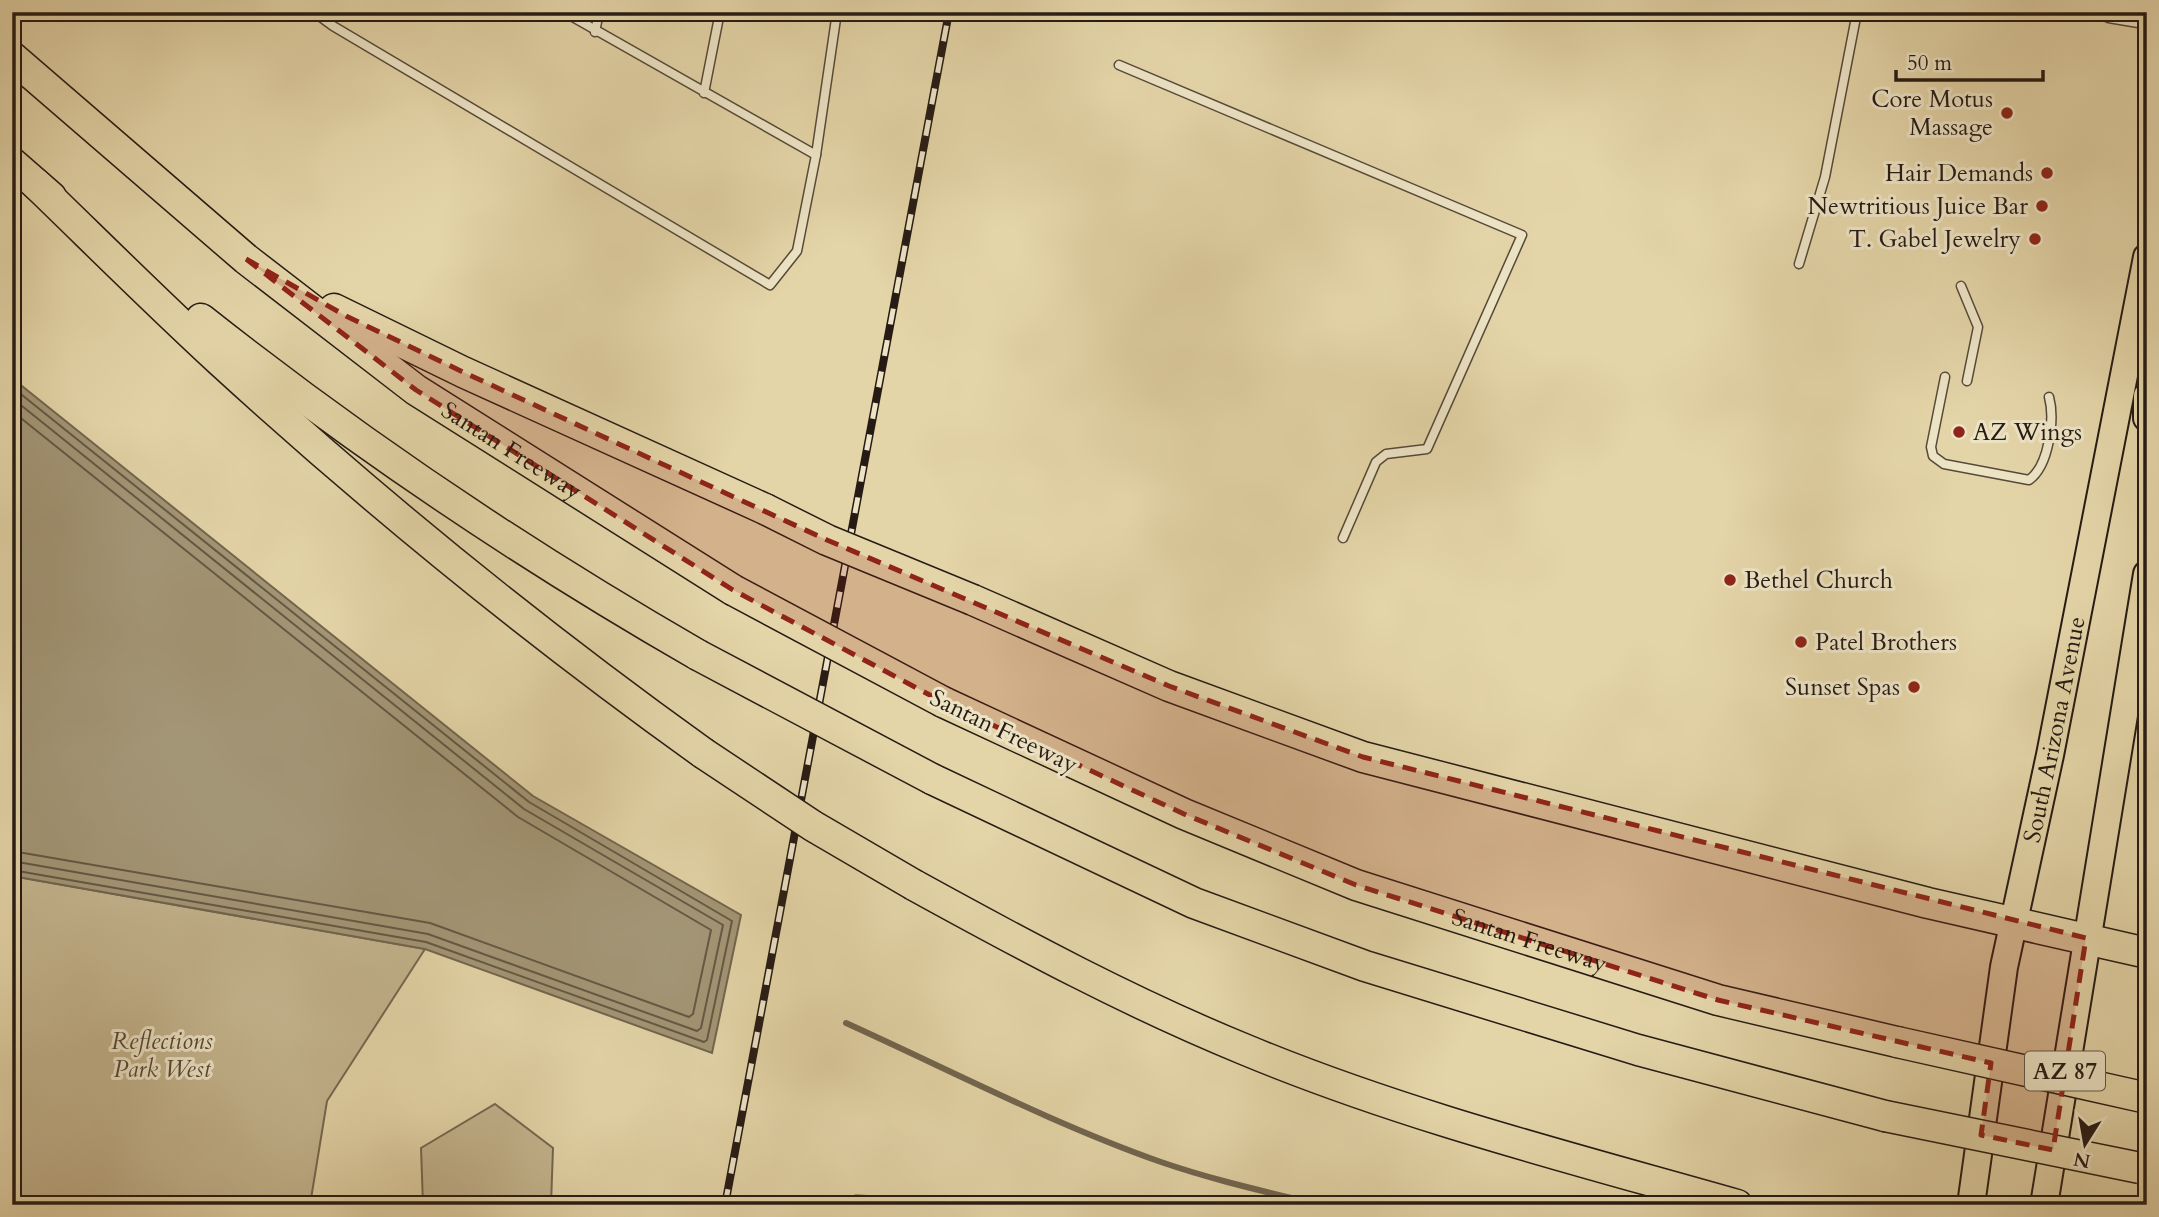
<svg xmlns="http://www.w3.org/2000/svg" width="2159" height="1217" font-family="Cardo,serif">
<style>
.green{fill:#c4b58f;stroke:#756852;stroke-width:2}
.water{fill:#a39676;stroke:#71654f;stroke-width:2}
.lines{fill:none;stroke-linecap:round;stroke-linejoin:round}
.shore{stroke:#645845;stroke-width:2}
.stream{stroke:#71654f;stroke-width:6}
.service-casing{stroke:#564a39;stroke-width:11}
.tertiary-casing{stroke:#564a39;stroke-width:24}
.primary-casing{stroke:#261b14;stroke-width:30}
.motorway-casing{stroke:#261b14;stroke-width:33}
.service{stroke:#ede4c6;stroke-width:8}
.tertiary{stroke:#ede4c6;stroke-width:21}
.primary{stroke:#e4d5a8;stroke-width:26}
.motorway{stroke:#e4d5a8;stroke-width:30}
.rail-casing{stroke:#261b14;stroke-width:8}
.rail{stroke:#ede4c6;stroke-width:5;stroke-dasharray:16;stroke-linecap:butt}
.motorway-bridge-casing{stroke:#261b14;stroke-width:33;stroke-linecap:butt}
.motorway-bridge{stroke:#e4d5a8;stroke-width:30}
.marked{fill:#8f2418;fill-opacity:0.2;stroke:#8f2418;stroke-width:5;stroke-dasharray:14 9;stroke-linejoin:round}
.poi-dot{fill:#8f2418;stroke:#ede4c6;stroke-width:2.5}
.labels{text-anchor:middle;stroke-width:6;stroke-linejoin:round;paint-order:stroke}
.shield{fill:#ede4c6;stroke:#625749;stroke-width:2}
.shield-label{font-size:23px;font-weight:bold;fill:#261b14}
.poi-label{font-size:24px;fill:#261b14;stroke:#ede4c6;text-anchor:end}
.street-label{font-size:24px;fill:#261b14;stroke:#ede4c6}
.park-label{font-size:24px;font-style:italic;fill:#554939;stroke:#ede4c6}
</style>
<rect width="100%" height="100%" fill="#e4d5a8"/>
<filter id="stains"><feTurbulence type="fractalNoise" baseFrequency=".00286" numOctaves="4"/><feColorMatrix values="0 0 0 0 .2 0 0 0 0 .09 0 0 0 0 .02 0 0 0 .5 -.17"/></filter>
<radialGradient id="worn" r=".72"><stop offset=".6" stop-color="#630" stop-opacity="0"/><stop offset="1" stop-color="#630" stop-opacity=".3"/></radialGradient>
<!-- green -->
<g class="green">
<polygon points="12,876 425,949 327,1101 310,1205 56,1205 12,1197"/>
<polygon points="495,1104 553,1148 551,1205 423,1205 421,1148"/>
</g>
<!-- water -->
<polygon class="water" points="12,378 533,796 741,915 712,1053 425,949 12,876"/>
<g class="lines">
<!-- shore -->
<g class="shore">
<polyline points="12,387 529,802 732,921 707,1040 704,1042 426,942 12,870"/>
<polyline points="12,398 524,809 723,925 701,1028 697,1031 428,934 12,861"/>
<polyline points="12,411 518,817 711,930 693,1014 689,1017 430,923 12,851"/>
</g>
<!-- stream -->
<path class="stream" d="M846,1023C950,1070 1053,1124 1161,1162C1213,1180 1267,1192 1320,1205"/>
<!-- service casing -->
<g class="service-casing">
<g id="service">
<polyline points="314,12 333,26 770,285 797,251 816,155 837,12"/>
<polyline points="564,12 816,155"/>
<polyline points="595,32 599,12"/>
<polyline points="1119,65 1522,235 1427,449 1386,454 1376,462 1343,538"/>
<polyline points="704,93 720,12"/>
<polyline points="1799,264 1825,177 1857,12"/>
<polyline points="1961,286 1978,327 1967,381"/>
<path d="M1945,377L1931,447L1933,456L1944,464L2029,480C2049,466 2055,419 2049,397"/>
<polyline points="848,1205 856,1200 966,1205"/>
</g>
</g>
<!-- tertiary casing -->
<g class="tertiary-casing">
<polyline id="tertiary" points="2111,12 2147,18"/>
</g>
<!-- primary casing -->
<g class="primary-casing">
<g id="primary">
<polyline points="2147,396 2147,418"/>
<path id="s1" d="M1971,1205L2004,967L2050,755L2147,257"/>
<polyline points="2044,1205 2147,574"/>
</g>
</g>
<!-- motorway casing -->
<g class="motorway-casing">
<g id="motorway">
<path id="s2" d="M12,57L246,259L416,390L733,590"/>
<polyline points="12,163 51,197"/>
<path d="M36,184C97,243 157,303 219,360C372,500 534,632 703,753"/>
<polyline points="334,309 463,372 765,509"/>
<path d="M201,319C359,444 524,555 698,655"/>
<polyline points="973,600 1169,686 1363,757 1928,903 2147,953"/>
<path id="s3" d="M943,702L1184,814L1356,885L1718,1000L1897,1042"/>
<polyline points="932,779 1194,903 1365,966 1638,1050 1885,1116"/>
<path d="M914,885C1023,945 1131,1003 1246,1050C1405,1116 1572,1158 1737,1205"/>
</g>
</g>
<!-- service -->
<use href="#service" class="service"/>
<!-- tertiary -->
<use href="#tertiary" class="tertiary"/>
<!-- primary -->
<use href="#primary" class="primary"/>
<!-- motorway -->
<use href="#motorway" class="motorway"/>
<!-- rail casing -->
<g class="rail-casing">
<polyline id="rail" points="725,1205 949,12"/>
</g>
<!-- rail -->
<use href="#rail" class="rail"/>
<!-- motorway-bridge casing -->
<g class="motorway-bridge-casing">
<g id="motorway-bridge">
<polyline points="765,509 827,540 973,600"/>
<polyline points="733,590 943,702"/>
<polyline points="698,655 932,779"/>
<polyline points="703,753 813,826 914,885"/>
<polyline points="1897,1042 2147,1098"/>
<polyline points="1885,1116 2140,1168"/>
</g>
</g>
<!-- motorway-bridge -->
<use href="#motorway-bridge" class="motorway-bridge"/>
</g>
<!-- marked area -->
<path class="marked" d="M246,259L346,316L463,372L827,540L1169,686L1363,757L2086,938L2053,1150L1981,1135L1991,1063L1718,1000L1356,885L1184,814L943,702L733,590L416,390Z"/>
<!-- markers -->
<g class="poi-dot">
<circle cx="2007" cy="113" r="7"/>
<circle cx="2047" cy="173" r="7"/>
<circle cx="2042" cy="206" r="7"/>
<circle cx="2035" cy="239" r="7"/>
<circle cx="1959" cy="432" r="7"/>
<circle cx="1730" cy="580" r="7"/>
<circle cx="1801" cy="642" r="7"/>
<circle cx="1914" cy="687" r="7"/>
</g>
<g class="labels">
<!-- shield labels -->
<rect class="shield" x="2025" y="1051.5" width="80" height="39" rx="5"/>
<g class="shield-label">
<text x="2065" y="1079">AZ 87</text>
</g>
<!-- poi labels -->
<g class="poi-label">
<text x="1993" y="107">Core Motus<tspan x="1993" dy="28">Massage</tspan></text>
<text x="2033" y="181">Hair Demands</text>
<text x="2028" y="214">Newtritious Juice Bar</text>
<text x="2021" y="247">T. Gabel Jewelry</text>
<text x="1973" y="440" text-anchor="start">AZ Wings</text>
<text x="1744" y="588" text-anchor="start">Bethel Church</text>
<text x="1815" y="650" text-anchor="start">Patel Brothers</text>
<text x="1900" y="695">Sunset Spas</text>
</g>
<!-- street labels -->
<g class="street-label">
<text dy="8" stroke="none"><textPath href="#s2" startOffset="637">Santan Freeway</textPath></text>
<text dy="8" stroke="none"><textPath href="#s1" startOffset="483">South Arizona Avenue</textPath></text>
<text transform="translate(1004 731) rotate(26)" y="8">Santan Freeway</text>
<text dy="8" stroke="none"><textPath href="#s3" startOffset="634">Santan Freeway</textPath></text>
</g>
<!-- park labels -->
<g class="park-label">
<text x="162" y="1049">Reflections<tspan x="162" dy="28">Park West</tspan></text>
</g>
</g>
<!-- margin -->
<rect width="2159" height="1217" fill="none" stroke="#e4d5a8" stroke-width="42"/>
<rect x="14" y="14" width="2131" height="1189" fill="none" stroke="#261b14" stroke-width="3.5"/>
<rect x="21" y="21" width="2117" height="1175" fill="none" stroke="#261b14" stroke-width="2"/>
<!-- north arrow -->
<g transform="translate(2085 1144) rotate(191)" stroke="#ede4c6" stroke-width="5" paint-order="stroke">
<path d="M0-5L12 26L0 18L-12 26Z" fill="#261b14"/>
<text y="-10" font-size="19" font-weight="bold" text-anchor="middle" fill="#261b14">N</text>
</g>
<!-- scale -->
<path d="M1896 70v10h147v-10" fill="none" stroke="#261b14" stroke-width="3.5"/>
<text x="1907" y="70" font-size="21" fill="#261b14" stroke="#ede4c6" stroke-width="5" paint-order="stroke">50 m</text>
<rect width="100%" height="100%" filter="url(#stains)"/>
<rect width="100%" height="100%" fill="url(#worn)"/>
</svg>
